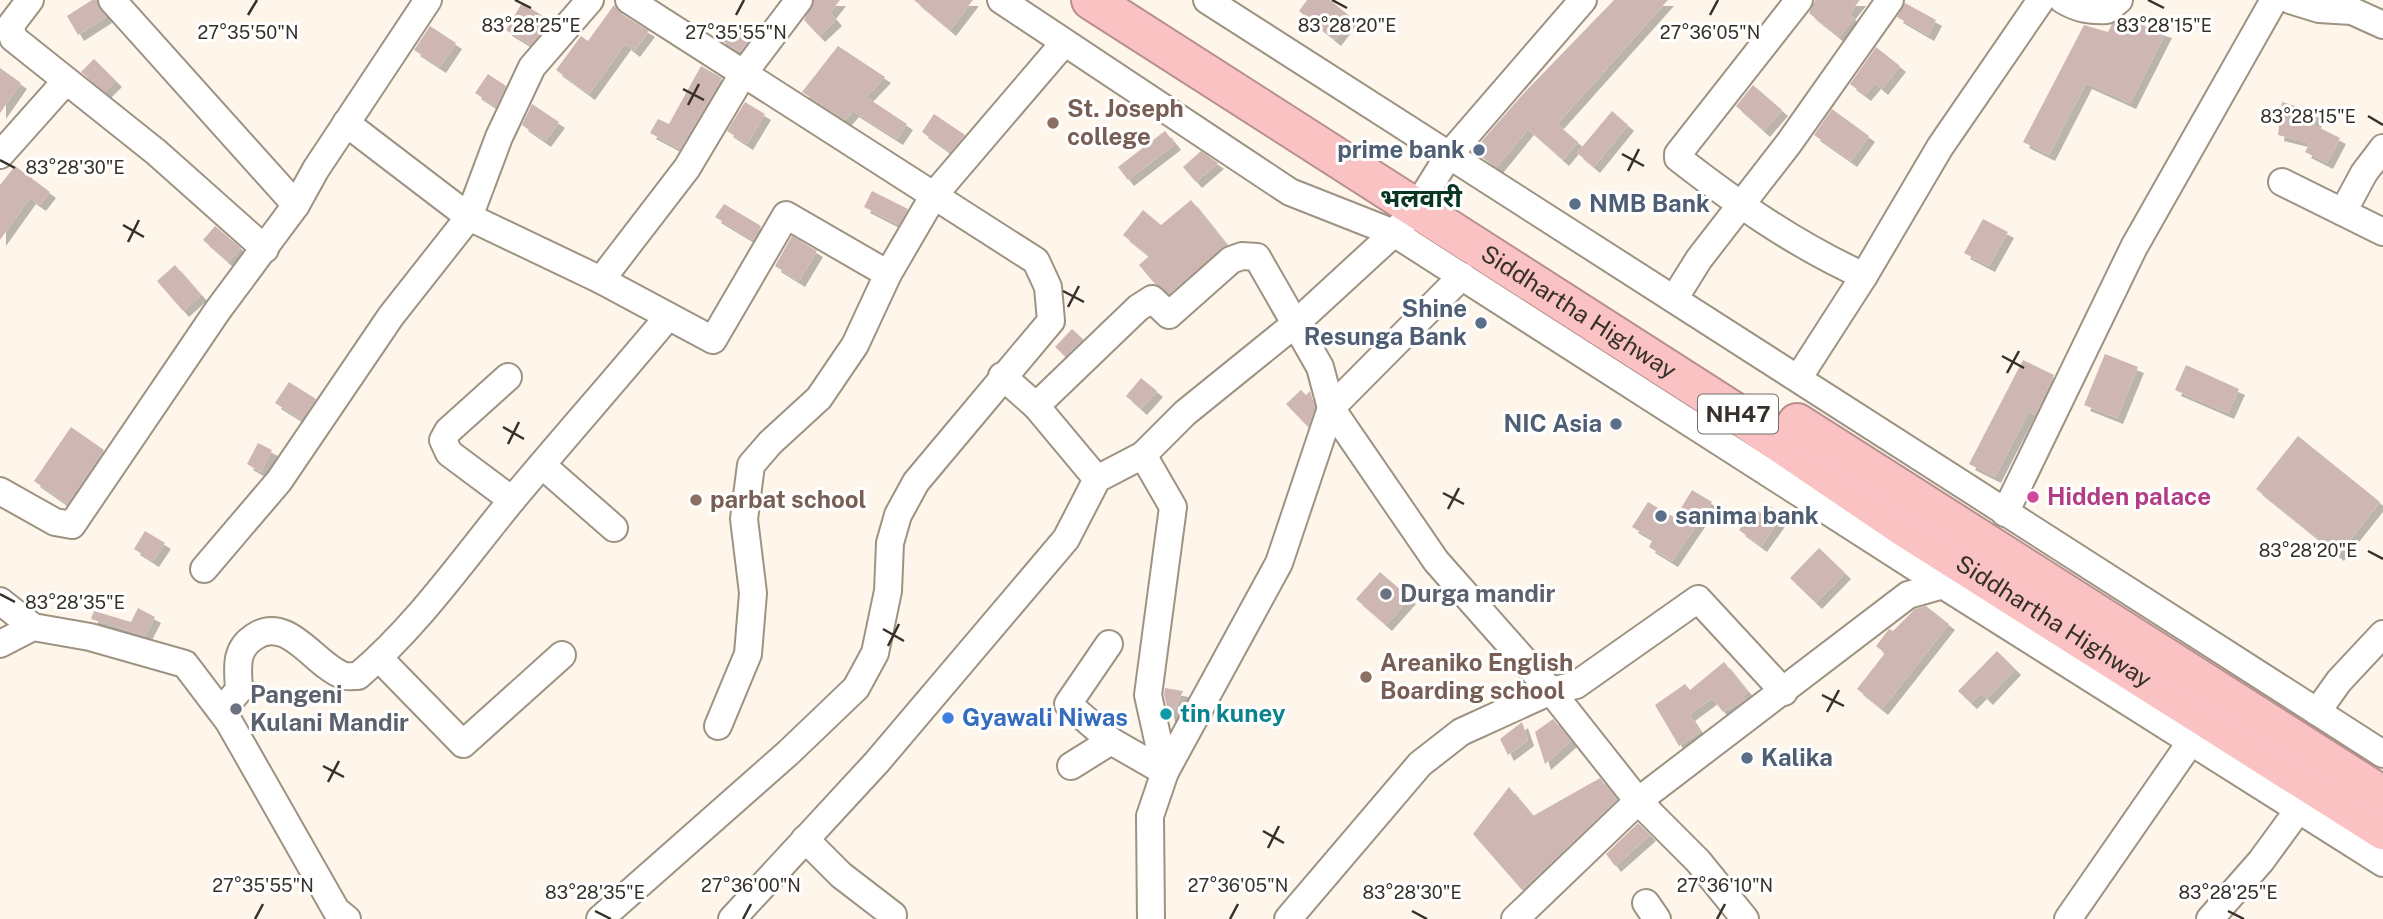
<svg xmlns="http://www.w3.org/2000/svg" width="2383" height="919" font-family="'Public Sans','Noto Sans Devanagari',sans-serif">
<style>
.building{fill:#ceb6b2;filter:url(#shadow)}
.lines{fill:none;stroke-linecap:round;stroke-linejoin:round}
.minor-casing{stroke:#9e9382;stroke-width:30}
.highway-casing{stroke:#b68f8e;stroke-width:42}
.minor{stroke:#fff;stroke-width:26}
.highway{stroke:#fbc2c4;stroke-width:38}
.ticks{fill:none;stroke:#353029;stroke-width:2.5}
.education-dot{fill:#8d6e63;stroke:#fff;stroke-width:2.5}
.service-dot{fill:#5c6f8a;stroke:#fff;stroke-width:2.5}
.hotel-dot{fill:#d1479c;stroke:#fff;stroke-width:2.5}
.worship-dot{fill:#6b7280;stroke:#fff;stroke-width:2.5}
.culture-dot{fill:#0f9aa8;stroke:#fff;stroke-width:2.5}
.shop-dot{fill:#3f7fe0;stroke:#fff;stroke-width:2.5}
.labels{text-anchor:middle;stroke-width:6;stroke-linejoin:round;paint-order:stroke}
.shield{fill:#fff;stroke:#726e69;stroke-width:2}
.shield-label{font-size:23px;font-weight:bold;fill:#353029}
.education-label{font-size:24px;font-weight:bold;fill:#785e54;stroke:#fff;text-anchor:start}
.service-label{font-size:24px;font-weight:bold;fill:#4e5e75;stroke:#fff;text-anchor:end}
.street-label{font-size:24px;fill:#353029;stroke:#fff}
.hotel-label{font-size:24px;font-weight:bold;fill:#b23c85;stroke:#fff;text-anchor:start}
.worship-label{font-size:24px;font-weight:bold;fill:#5b616d;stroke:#fff;text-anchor:start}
.culture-label{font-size:24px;font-weight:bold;fill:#0d838f;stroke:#fff;text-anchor:start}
.shop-label{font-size:24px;font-weight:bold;fill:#366cbe;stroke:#fff;text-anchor:start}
.neighbourhood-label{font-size:26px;font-weight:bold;fill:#083623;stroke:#fff}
.ticks-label{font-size:18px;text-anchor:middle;fill:#353029;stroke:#fff;stroke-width:6;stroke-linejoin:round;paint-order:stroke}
</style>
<defs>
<filter id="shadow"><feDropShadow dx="6" dy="6" stdDeviation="0" flood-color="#0004"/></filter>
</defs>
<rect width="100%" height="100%" fill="#fef6eb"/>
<!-- building -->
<g class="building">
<polygon points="92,0 97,0 106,17 78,35 67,16"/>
<polygon points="814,0 840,0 830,13 836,20 819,36 804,20"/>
<polygon points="914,0 973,0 950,30"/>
<polygon points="1307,0 1330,0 1352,18 1335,40 1299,11"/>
<polygon points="1614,0 1668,0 1557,124 1578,142 1563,160 1528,129 1497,167 1474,150 1523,94"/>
<polygon points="1815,0 1860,0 1849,14 1854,18 1839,37 1809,13"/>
<polygon points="522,3 551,21 531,45 506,30"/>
<polygon points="1905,3 1936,20 1928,35 1897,17"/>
<polygon points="614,5 620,13 649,31 634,51 625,44 589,94 556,70 581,36 588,41"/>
<polygon points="2121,19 2166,32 2130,103 2086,83 2049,155 2023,142 2084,25 2108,32 2112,24"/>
<polygon points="729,23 751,37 740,52 719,39"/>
<polygon points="430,26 456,43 440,67 414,50"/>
<polygon points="838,46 885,77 866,97 907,124 897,139 853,111 845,120 802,92"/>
<polygon points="1876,47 1900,66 1882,89 1875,83 1865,95 1850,84"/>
<polygon points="94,59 116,81 105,92 81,72"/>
<polygon points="701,66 722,78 680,149 650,133 658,119 669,124"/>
<polygon points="0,68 21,83 0,113"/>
<polygon points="488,74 506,86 496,107 475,93"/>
<polygon points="1753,85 1782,110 1764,131 1736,106"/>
<polygon points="745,102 765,114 747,144 727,131"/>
<polygon points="2282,102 2318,113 2314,125 2340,138 2327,163 2305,152 2310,143 2278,135"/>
<polygon points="532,104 559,122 545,141 522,125"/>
<polygon points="1832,109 1869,136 1851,161 1814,135"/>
<polygon points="1612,111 1628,125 1594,167 1577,153"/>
<polygon points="934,114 965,135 950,152 922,132"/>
<polygon points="1165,131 1175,144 1128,180 1118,167"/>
<polygon points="1201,151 1218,163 1196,182 1183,167"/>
<polygon points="15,166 50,192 40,205 30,198 0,240 0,185"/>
<polygon points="872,191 908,209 899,225 864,207"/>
<polygon points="1191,200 1227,245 1169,294 1155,284 1139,265 1149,256 1123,235 1143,210 1161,225"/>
<polygon points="724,204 761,226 753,240 715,217"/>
<polygon points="1983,219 2008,232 1989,266 1964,253"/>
<polygon points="215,226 241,248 228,262 203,240"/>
<polygon points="792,236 817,251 799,281 775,266"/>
<polygon points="175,265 201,295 183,311 157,281"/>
<polygon points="1072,329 1083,339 1065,356 1055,347"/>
<polygon points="2105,354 2138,367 2117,418 2084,405"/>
<polygon points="2023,360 2054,375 2035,415 2029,411 1995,477 1969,464"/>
<polygon points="2186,365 2239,389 2228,413 2175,390"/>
<polygon points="1141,378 1157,391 1141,409 1126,396"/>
<polygon points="289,382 316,399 302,420 275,403"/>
<polygon points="1301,390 1306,395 1310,391 1315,407 1308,427 1286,404"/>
<polygon points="71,427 104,450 67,504 34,481"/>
<polygon points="2298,436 2380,502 2338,555 2256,489"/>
<polygon points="258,443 272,450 261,472 247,464"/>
<polygon points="1692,490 1712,502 1672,561 1649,547 1653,539 1632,527 1648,502 1675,518"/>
<polygon points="1770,506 1783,515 1761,546 1739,530 1755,509 1764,515"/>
<polygon points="145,531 165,543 153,561 134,549"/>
<polygon points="1819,548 1845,573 1816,603 1790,578"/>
<polygon points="1380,572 1410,598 1386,625 1356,599"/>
<polygon points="1926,606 1949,624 1882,709 1857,689 1885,653 1876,646 1889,629 1893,631 1915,609"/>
<polygon points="138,608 155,617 145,636 91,619 94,611 131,622"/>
<polygon points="1997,651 2015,669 1987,699 1981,693 1971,703 1958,691"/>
<polygon points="1724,662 1748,692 1743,697 1745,700 1723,712 1712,698 1689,715 1700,732 1679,746 1655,705 1685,684 1690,690"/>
<polygon points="1165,688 1183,691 1170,720 1164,694"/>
<polygon points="1553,719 1571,741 1545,764 1535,732"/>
<polygon points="1522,722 1528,740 1508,755 1500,739"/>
<polygon points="1600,778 1617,800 1522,890 1473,834 1509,787 1533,816"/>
<polygon points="1638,823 1650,835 1615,866 1606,854"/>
</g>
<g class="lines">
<!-- minor casing -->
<g class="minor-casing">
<g id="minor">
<polyline points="30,0 11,25 13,38 156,152 265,249"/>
<polyline points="112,0 296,205"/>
<polyline points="1001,0 1290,192 1394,233 1943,585 2383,863"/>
<polyline points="1207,0 2383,754"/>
<path d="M1799,0L1678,154V158C1737,204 1796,245 1864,276"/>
<path d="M2063,0C2078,9 2091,11 2107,10L2119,0"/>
<polyline points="2290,0 2319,9 2352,11 2383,25"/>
<polyline points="346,123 469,217 499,137 532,67 590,0"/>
<polyline points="0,155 66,81"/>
<polyline points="2282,182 2383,232"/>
<polyline points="2343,212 2364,173 2383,148"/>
<polyline points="601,280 713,340 786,215 888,274"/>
<polyline points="1674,299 1699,259 1789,143 1890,0"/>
<polyline points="1002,376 1036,406 1097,479"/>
<polyline points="508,377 448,431 443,440 449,453 512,500"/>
<polyline points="1799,377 1864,276 1940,147 2041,0"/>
<polyline points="1036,406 1138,308 1152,299 1169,315 1231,260 1242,256 1257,257 1320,367 1331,408 1436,561 1551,691 1638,801 1698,861 1745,919"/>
<polyline points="1143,455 1173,507 1148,695 1165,772 1150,816 1151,919"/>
<polyline points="542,465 614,528"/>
<polyline points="0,491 55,522 72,525 218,310 296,205 316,169 428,0"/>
<polyline points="2005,513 2134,247 2274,0"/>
<polyline points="204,569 279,481 391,316 469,217 601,280 687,168 743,74 799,0"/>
<polyline points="0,601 33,627 0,644"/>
<polyline points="33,627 90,637 185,664 229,722 336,910 347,919"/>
<polyline points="1109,644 1068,704 1111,741 1165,772 1279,563 1331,408 1462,276"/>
<polyline points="379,658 463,744 562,655"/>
<path d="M219,707L228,703L239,690C238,669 234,650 254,637C287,614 314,664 342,675C346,677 353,676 358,676C418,625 462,561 512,500C563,439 616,379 667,318"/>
<polyline points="2317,712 2339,681 2383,634"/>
<polyline points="718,726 748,654 753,593 744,519 751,465 770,443 819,398 855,345 888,274 934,195 1064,43"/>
<polyline points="1071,766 1111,741"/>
<polyline points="805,839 841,875 893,915"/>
<polyline points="1646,903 1657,919"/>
<polyline points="600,919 788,753 856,688 875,653 888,591 890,543 898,515 916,482 1051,321 1048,287 1036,261 629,0"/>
<polyline points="732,919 877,762 1066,539 1097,479 1143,455 1185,413 1295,324 1394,233 1416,208 1449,155 1583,0"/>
<polyline points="1288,919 1420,764 1461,732 1551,691 1576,685 1698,599 1784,692"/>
<polyline points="1515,919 1638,801 1908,595 1943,585"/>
<polyline points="2068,919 2190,743"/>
<polyline points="2210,919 2261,861 2299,809"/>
</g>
</g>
<!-- highway casing -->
<g class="highway-casing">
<g id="highway">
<path id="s1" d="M1091,0L1739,415L1904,527L2383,830"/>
<polyline points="1797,423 2383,796"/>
</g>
</g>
<!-- minor -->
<use href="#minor" class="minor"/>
<!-- highway -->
<use href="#highway" class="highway"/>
</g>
<!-- ticks -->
<path class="ticks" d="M515,0L531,8M1332,0L1347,8M2148,0L2164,8M248,15L257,0M736,15L744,0M1710,15L1718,0M683,89L704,100M688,105L699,84M2368,116L2383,125M1622,154L1644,166M0,160L15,168M1628,171L1639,149M123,225L144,237M128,242L139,220M1063,291L1084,302M1068,307L1079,286M2002,356L2024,368M2007,373L2019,351M503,427L524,439M508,444L519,422M1443,493L1464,504M1448,509L1459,488M2368,551L2383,559M0,594L15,602M883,629L904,641M888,646L899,624M1822,695L1844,706M1827,712L1839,690M323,766L344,777M328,782L339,761M1263,831L1284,843M1268,848L1279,826M595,911L611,919M1412,911L1427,919M2228,911L2244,919M255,919L263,904M743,919L751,904M1230,919L1238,904M1717,919L1725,904"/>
<!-- markers -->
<g class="education-dot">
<circle cx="1053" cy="123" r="7"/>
<circle cx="696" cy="500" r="7"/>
<circle cx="1366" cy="677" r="7"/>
</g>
<g class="service-dot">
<circle cx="1479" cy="150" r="7"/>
<circle cx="1575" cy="204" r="7"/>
<circle cx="1481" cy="323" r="7"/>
<circle cx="1616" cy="424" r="7"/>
<circle cx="1661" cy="516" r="7"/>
<circle cx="1747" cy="758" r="7"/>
</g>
<circle class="hotel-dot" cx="2033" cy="497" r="7"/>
<g class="worship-dot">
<circle cx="1386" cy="594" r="7"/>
<circle cx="236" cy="709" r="7"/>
</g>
<circle class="culture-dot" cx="1166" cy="714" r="7"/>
<circle class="shop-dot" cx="948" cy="718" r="7"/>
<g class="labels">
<!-- shield labels -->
<rect class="shield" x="1698" y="394.5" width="80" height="39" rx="5"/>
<g class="shield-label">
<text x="1738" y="422">NH47</text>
</g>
<!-- education labels -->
<g class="education-label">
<text x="1067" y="117">St. Joseph<tspan x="1067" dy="28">college</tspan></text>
<text x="710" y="508">parbat school</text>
<text x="1380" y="671">Areaniko English<tspan x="1380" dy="28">Boarding school</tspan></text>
</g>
<!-- service labels -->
<g class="service-label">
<text x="1465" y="158">prime bank</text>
<text x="1589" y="212" text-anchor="start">NMB Bank</text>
<text x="1467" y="317">Shine<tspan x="1467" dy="28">Resunga Bank</tspan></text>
<text x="1602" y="432">NIC Asia</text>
<text x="1675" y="524" text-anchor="start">sanima bank</text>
<text x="1761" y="766" text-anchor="start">Kalika</text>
</g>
<!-- street labels -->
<g class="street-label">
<text dy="8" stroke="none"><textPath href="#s1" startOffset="579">Siddhartha Highway</textPath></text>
<text dy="8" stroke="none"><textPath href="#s1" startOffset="1146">Siddhartha Highway</textPath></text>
</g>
<!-- hotel labels -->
<g class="hotel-label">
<text x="2047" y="505">Hidden palace</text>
</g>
<!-- worship labels -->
<g class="worship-label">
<text x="1400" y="602">Durga mandir</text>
<text x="250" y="703">Pangeni<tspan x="250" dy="28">Kulani Mandir</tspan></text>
</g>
<!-- culture labels -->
<g class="culture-label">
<text x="1180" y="722">tin kuney</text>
</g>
<!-- shop labels -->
<g class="shop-label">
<text x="962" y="726">Gyawali Niwas</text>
</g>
<!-- neighbourhood labels -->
<g class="neighbourhood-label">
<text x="1421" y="207">भलवारी</text>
</g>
</g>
<g class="ticks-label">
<text x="531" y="32">83°28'25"E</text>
<text x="1347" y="32">83°28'20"E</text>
<text x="2164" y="32">83°28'15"E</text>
<text x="248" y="39">27°35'50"N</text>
<text x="736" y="39">27°35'55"N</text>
<text x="1710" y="39">27°36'05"N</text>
<text x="2308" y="123">83°28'15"E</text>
<text x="75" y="174">83°28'30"E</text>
<text x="2308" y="557">83°28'20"E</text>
<text x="75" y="609">83°28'35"E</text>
<text x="263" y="892">27°35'55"N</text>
<text x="751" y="892">27°36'00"N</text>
<text x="1238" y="892">27°36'05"N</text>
<text x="1725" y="892">27°36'10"N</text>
<text x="595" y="899">83°28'35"E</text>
<text x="1412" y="899">83°28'30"E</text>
<text x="2228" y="899">83°28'25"E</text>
</g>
</svg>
